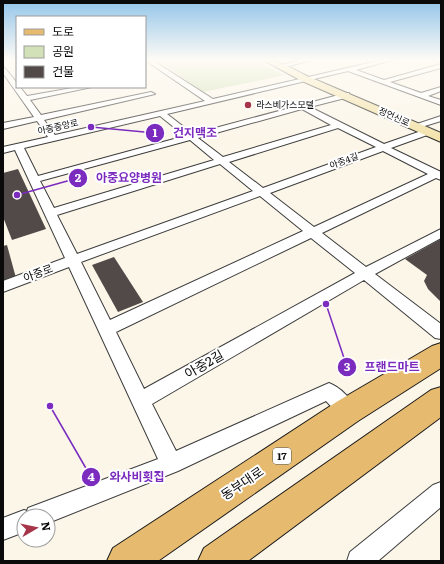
<svg xmlns="http://www.w3.org/2000/svg" width="444" height="564" font-family="Literata,'Noto Sans KR',serif">
<style>
.green{fill:#d3e1b8}
.building{fill:#514a48}
.lines{fill:none;stroke-linecap:round;stroke-linejoin:round}
.street-casing{stroke:#3d3d3d;stroke-width:2}
.secondary-casing{stroke:#2c2c2c;stroke-width:2}
.primary-casing{stroke:#1b1b1b;stroke-width:2}
.street{fill:#fff;fill-rule:evenodd}
.secondary{fill:#f4e3ac;fill-rule:evenodd}
.primary{fill:#e6ba6f;fill-rule:evenodd}
.poi-dot{fill:#a63549;stroke:#fff;stroke-width:1.5}
.labels{text-anchor:middle;stroke-width:4;stroke-linejoin:round;paint-order:stroke}
.far-poi-label{font-size:9px;fill:#0a0a0a;stroke:#fff;text-anchor:start}
.far-street-label{font-size:9px;fill:#0a0a0a;stroke:#fff}
.shield{fill:#fff;stroke:#545454;stroke-width:1}
.shield-label{font-size:10px;font-weight:bold;fill:#0a0a0a}
.street-label{font-size:11px;fill:#0a0a0a;stroke:#fff}
.near-street-label{font-size:13px;fill:#0a0a0a;stroke:#fff}
.leader{fill:none;stroke:#7b2cbf;stroke-width:1.5}
.callout-dot{fill:#7b2cbf;stroke:#fff;stroke-width:1.5}
.mark-label{font-size:12px;text-anchor:middle;font-weight:bold;fill:#fff}
.callout-label{font-size:12px;text-anchor:middle;font-weight:bold;fill:#7b2cbf;stroke:#fff;stroke-width:4;stroke-linejoin:round;paint-order:stroke}
</style>
<rect width="100%" height="100%" fill="#fcf6e9"/>
<!-- green -->
<polygon class="green" points="167,60 253,60 285,75 203,92 158,61"/>
<!-- building -->
<g class="building">
<polygon points="18,169 46,229 12,240 3,217 3,173"/>
<polygon points="441,239 441,302 428,289 424,281 427,275 405,259"/>
<polygon points="7,245 16,278 3,283 3,246"/>
<polygon points="114,257 143,302 118,312 92,265"/>
</g>
<g class="lines">
<!-- street casing -->
<g class="street-casing">
<g id="street">
<path d="M145,60H152L213,99L382,60H392L356,70L384,80L441,64V68L390,82L421,93L441,87V91L428,96L441,100V105L348,71L167,114L193,134L346,93H349V97L310,107L384,144L424,130H430V134L391,148L441,172V180L436,178L322,233L366,267L441,229V238L375,274L441,324V339L435,338L364,280L152,404L176,451L329,383C340,387 353,400 357,411L355,417L348,420L341,417L326,401L178,471L48,523V516H24V532L3,540V518L24,510L27,511L28,508L36,505L158,459L69,267L3,292V281L65,258L15,150L3,153V147L48,137L37,121L3,129V123L34,117L3,73V66L17,83V87H20L27,96L78,87H92L30,100L41,115L151,92L155,94L44,120L55,135L205,101ZM302,109L331,125L223,157L198,138ZM160,116L185,136L38,176L24,148ZM338,128L376,147L263,188L229,162ZM190,140L214,160L54,208L40,181ZM383,151L428,174L314,227L270,193ZM220,164L253,191L77,254L57,215ZM260,196L303,231L110,320L81,262ZM311,238L355,273L144,389L116,332Z"/>
<polygon points="301,60 311,60 282,68 279,66"/>
<polygon points="441,116 441,121 415,129 411,126"/>
<polygon points="441,482 441,507 378,561 347,561 350,552 433,485"/>
</g>
</g>
<!-- secondary casing -->
<g class="secondary-casing">
<path id="secondary" d="M263,60C283,60 296,72 314,79C356,97 399,115 441,133V142L302,81Z"/>
</g>
<!-- primary casing -->
<g class="primary-casing">
<g id="primary">
<polygon points="441,343 441,368 358,421 158,561 107,561 113,548 338,401 432,346"/>
<polygon points="441,387 441,417 248,561 198,561 204,548 431,390"/>
</g>
</g>
<!-- street -->
<use href="#street" class="street"/>
<!-- secondary -->
<use href="#secondary" class="secondary"/>
<!-- primary -->
<use href="#primary" class="primary"/>
</g>
<!-- sky -->
<linearGradient id="sky" x2="0" y2="1"><stop stop-color="#93c5ea"/><stop offset="0.43" stop-color="#fefbf5"/><stop offset="1" stop-color="#fefbf5" stop-opacity="0"/></linearGradient>
<rect width="444" height="139" fill="url(#sky)"/>
<!-- markers -->
<circle class="poi-dot" cx="248" cy="105" r="4"/>
<g class="labels">
<!-- far-poi labels -->
<g class="far-poi-label">
<text x="256" y="108">라스베가스모텔</text>
</g>
<!-- far-street labels -->
<g class="far-street-label">
<text transform="translate(394 117) rotate(24)" y="3">정언신로</text>
<text transform="translate(58 127) rotate(-13)" y="3">아중중앙로</text>
<text transform="translate(344 161) rotate(-20)" y="3">아중4길</text>
</g>
<!-- shield labels -->
<rect class="shield" x="273" y="448" width="18" height="16" rx="3"/>
<g class="shield-label">
<text x="282" y="460">17</text>
</g>
<!-- street labels -->
<g class="street-label">
<text transform="translate(38 273) rotate(-21)" y="4">아중로</text>
</g>
<!-- near-street labels -->
<g class="near-street-label">
<text transform="translate(204 364) rotate(-30)" y="5">아중2길</text>
<text transform="translate(242 483) rotate(-34)" y="5">동부대로</text>
</g>
</g>
<!-- callouts -->
<path class="leader" d="M91 127L155 133M17 195L78 178M326 304L347 367M50 406L91 477"/>
<g class="callout-dot">
<circle cx="91" cy="127" r="4"/>
<circle cx="17" cy="195" r="4"/>
<circle cx="326" cy="304" r="4"/>
<circle cx="50" cy="406" r="4"/>
<circle cx="155" cy="133" r="10"/>
<circle cx="78" cy="178" r="10"/>
<circle cx="347" cy="367" r="10"/>
<circle cx="91" cy="477" r="10"/>
</g>
<g class="mark-label">
<text x="155" y="137">1</text>
<text x="78" y="182">2</text>
<text x="347" y="371">3</text>
<text x="91" y="481">4</text>
</g>
<g class="callout-label">
<text x="195" y="137">건지맥조</text>
<text x="129" y="182">아중요양병원</text>
<text x="392" y="371">프랜드마트</text>
<text x="137" y="481">와사비횟집</text>
</g>
<!-- border -->
<rect width="444" height="564" fill="none" stroke="#0a0a0a" stroke-width="8"/>
<!-- legend -->
<rect x="16" y="16" width="130" height="72" fill="#ffffff" stroke="#9d9d9d"/>
<rect x="24" y="29" width="20" height="6" fill="#e6ba6f" stroke="#9d9d9d"/>
<text x="52" y="36" font-size="12" fill="#0a0a0a">도로</text>
<rect x="24" y="46" width="20" height="12" fill="#d3e1b8" stroke="#9d9d9d"/>
<text x="52" y="56" font-size="12" fill="#0a0a0a">공원</text>
<rect x="24" y="66" width="20" height="12" fill="#514a48" stroke="#9d9d9d"/>
<text x="52" y="76" font-size="12" fill="#0a0a0a">건물</text>
<!-- north arrow -->
<g transform="translate(36 528) rotate(81)"><circle r="19" fill="#ffffff" stroke="#9d9d9d"/>
<path d="M0-3L7 15L0 10L-7 15Z" fill="#a63549"/>
<text y="-6" font-size="11" font-weight="bold" text-anchor="middle" fill="#0a0a0a">N</text>
</g>
</svg>
